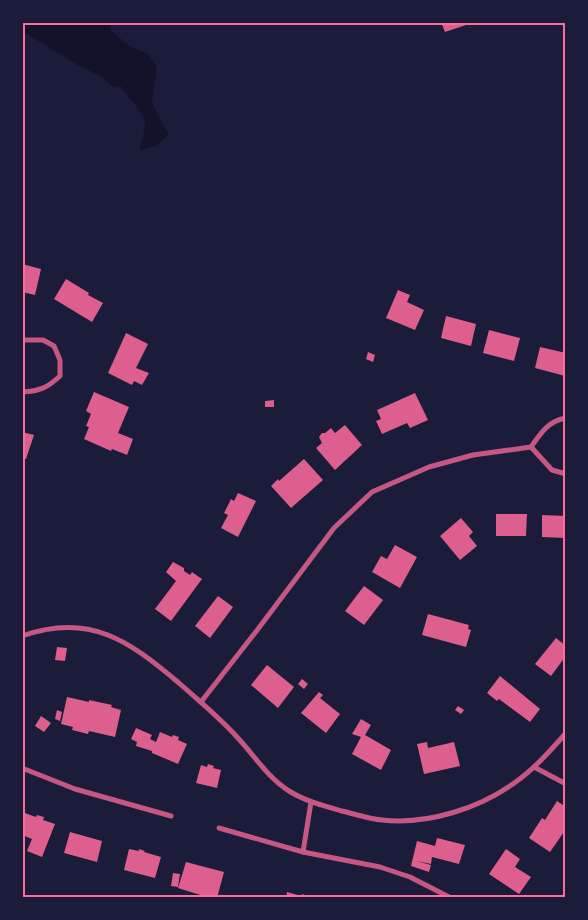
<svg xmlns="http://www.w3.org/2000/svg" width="588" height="920" font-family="'Golos Text',sans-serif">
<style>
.water{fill:#12122b}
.building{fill:#dd5f8e}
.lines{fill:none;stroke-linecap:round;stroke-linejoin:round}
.minor{stroke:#c65784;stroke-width:5}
.neatline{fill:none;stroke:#ff6b9d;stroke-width:2}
</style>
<rect width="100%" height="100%" fill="#1b1b3a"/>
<!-- water -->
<path class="water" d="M22,23H111L110,30L131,47L148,54L157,66L152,102L160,120L169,134L157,145L140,151C140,143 146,130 145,123C143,109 127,99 121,86L114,87L100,76L76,64L24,32L23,29Z"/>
<!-- building -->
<g class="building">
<polygon points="441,22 472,22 472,23 445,32"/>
<polygon points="22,264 41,269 35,295 22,292"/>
<polygon points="66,279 89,293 88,295 103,303 92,322 54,299"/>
<polygon points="398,290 410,295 407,302 424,310 415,330 386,318"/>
<polygon points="446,316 476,324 471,346 441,338"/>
<polygon points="489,330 520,338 514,361 483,353"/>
<polygon points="126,333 148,344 136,368 149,373 142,385 134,381 132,385 108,373"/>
<polygon points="540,347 566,353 565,376 535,368"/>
<polygon points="368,352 375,355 373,362 366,359"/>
<polygon points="94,392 129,407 118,433 133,439 127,455 112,449 111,451 84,439 89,427 86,426 91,414 86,411"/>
<polygon points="415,393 428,420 410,428 407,423 382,434 376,421 381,419 377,410"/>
<polygon points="274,400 274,407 265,407 265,401"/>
<polygon points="345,425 362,445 335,470 316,448 322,443 319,437 322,433 325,433 331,428 335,433"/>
<polygon points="22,432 34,435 26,459 22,458"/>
<polygon points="304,459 323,480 291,508 271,486 278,479 279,481"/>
<polygon points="238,493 256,501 238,537 221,528 228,515 224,513 231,499 234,501"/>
<polygon points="496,514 527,514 526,536 496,536"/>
<polygon points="542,515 566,516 566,538 542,537"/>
<polygon points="461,518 473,532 469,536 477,546 460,560 440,536"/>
<polygon points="395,545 417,557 400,588 372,572 381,556 387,559"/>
<polygon points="173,562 184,568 184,571 190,575 192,572 202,579 171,621 155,609 176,581 166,572"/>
<polygon points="364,586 383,600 364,625 345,611"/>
<polygon points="218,596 233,607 210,638 195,626"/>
<polygon points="428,614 469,625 468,629 471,630 466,647 422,635"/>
<polygon points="556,638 566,646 565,657 551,676 535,664"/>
<polygon points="57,647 67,648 65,661 55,660"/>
<polygon points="267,665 294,687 278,708 251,685"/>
<polygon points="500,676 540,709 530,722 499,699 497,701 487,693"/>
<polygon points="302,679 308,684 304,689 298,684"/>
<polygon points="319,692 323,695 320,698 340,714 326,733 301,713"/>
<polygon points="67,697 89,702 89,700 112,705 111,707 121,710 115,737 89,731 88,734 72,730 73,727 61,724"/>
<polygon points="458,706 464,710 461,714 455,710"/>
<polygon points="57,710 62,712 60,721 55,719"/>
<polygon points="41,716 51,723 44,732 35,726"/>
<polygon points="361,719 371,725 365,735 391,750 381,770 352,754 361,737 352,734"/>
<polygon points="136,728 152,735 150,739 156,742 160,732 172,737 173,735 179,737 178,740 187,744 178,764 152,753 152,751 136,746 137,742 131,739"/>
<polygon points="427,742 428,748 454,742 460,766 424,774 417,744"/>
<polygon points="208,764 214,766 213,768 221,770 217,788 196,783 201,765 207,767"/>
<polygon points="557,801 566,807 566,829 550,852 529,838 542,818 545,820"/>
<polygon points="22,812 36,817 37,815 44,817 43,820 55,824 42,857 27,851 32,839 22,835"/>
<polygon points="70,832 102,841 97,862 64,853"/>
<polygon points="437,838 465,845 459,864 432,857 431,864 416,861 431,865 429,872 411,866 417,841 435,846"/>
<polygon points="129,849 139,851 139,849 145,851 144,852 161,857 155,878 124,870"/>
<polygon points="506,849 520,859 515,867 531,877 519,894 489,874"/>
<polygon points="186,862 224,872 217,898 210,898 178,888"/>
<polygon points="173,873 180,874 178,887 171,886"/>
<polygon points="287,892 301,896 302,894 307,896 306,898 286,898"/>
</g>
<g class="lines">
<!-- minor -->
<g class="minor">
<path d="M22,340H43L54,346L60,360V376C47,388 40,391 22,392"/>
<path d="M531,447C541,433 548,421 566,418"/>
<polyline points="531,447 552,470 566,474"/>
<path d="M22,636C90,612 129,641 179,683C198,700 219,717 237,737C254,755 268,778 289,791C305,801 324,806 342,811C355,814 369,819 382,820C428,825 481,808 517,781C535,768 551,750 566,733"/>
<polyline points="201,702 258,629 334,528 372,492 429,467 473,455 531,447"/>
<polyline points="534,767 566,784"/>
<polyline points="22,768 75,789 171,816"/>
<polyline points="219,828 303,852 380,867 410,877 451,898"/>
<polyline points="303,852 311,802"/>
</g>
</g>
<!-- border -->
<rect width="588" height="920" fill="none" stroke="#1b1b3a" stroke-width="48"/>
<rect x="24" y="24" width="540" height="872" class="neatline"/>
</svg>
